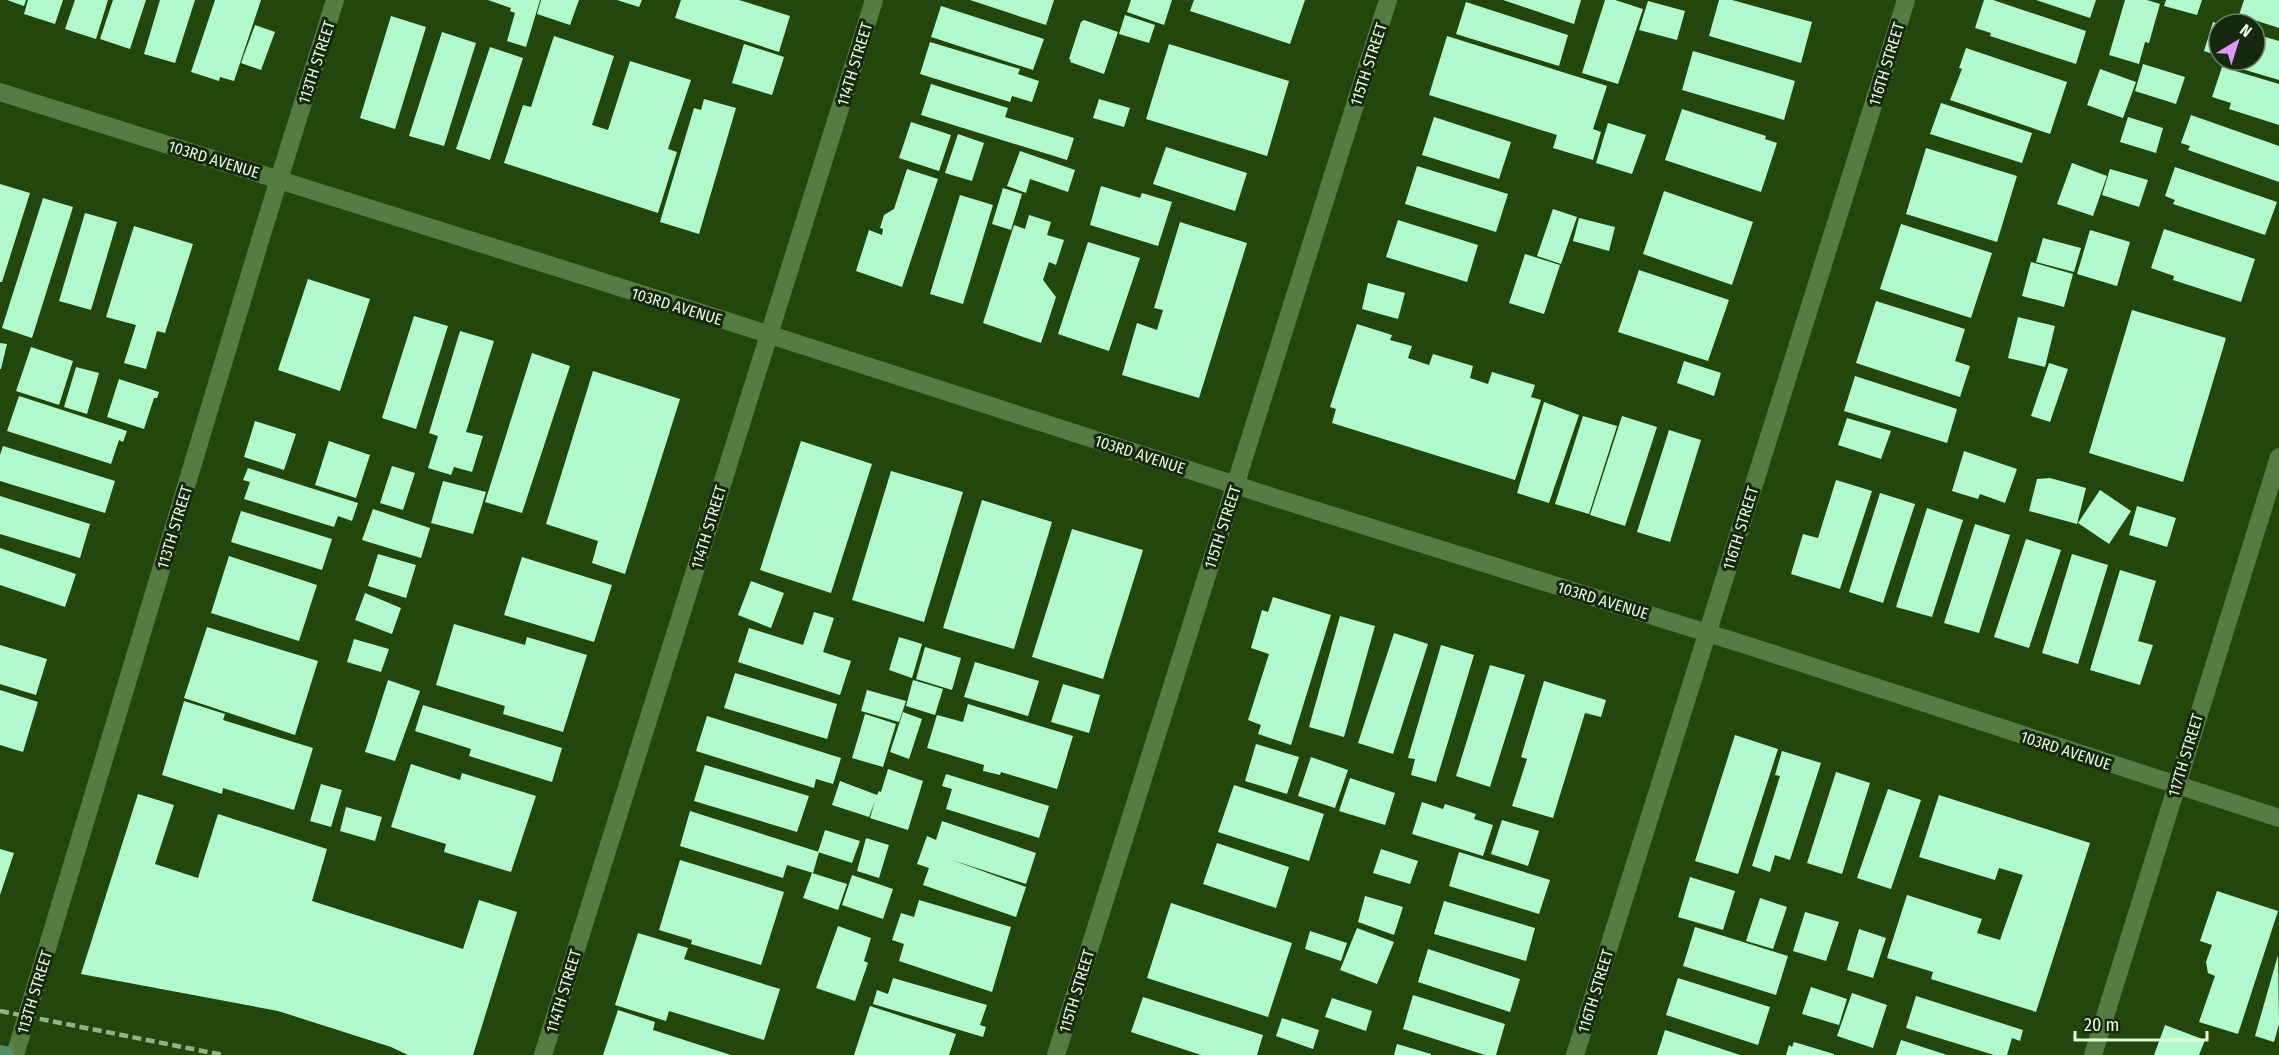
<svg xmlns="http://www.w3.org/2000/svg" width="2279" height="1055" font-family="'Fira Sans Condensed',sans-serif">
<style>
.building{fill:#b1f9cc}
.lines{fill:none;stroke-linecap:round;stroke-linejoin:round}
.street{stroke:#557c42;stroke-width:18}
.secondary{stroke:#548e66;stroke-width:18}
.rail{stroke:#96b187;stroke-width:4.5;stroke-dasharray:9 4.5;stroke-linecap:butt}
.labels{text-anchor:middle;stroke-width:6;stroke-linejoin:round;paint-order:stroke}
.street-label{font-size:16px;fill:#e4fada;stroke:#182810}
</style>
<rect width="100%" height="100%" fill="#23460c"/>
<!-- building -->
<g class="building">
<polygon points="7,0 26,0 24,6"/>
<polygon points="28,0 63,0 55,24 24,14"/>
<polygon points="75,0 108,0 96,39 65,29"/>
<polygon points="113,0 146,0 130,49 100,39"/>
<polygon points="160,0 195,0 175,63 144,54"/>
<polygon points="215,0 261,0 234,81 220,77 219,81 191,72"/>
<polygon points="488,0 540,0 526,47 507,41 515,13 510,11 511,8"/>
<polygon points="541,0 579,0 570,25 537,14"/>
<polygon points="617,0 642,0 639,7"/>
<polygon points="681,0 739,0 790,16 779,52 675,18"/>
<polygon points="970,0 1054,0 1046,25"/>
<polygon points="1131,0 1172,0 1164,25 1127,12"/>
<polygon points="1194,0 1305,0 1290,44 1190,11"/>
<polygon points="1503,0 1581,0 1574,24"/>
<polygon points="1605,0 1615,0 1643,9 1618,84 1582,73"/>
<polygon points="1719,0 1732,0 1812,22 1801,63 1709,36"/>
<polygon points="1984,0 1993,0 2086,31 2076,64 1990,36 1991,33 1975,28"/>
<polygon points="2036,0 2096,0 2090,18"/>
<polygon points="2125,0 2147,0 2160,4 2149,43 2145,42 2139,64 2109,55"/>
<polygon points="2166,0 2202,0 2197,15 2164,6"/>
<polygon points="2244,0 2279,0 2279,28 2239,15"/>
<polygon points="1648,1 1685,11 1677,40 1639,30"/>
<polygon points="1466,2 1568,35 1559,66 1456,34"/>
<polygon points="941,6 1044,39 1033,70 931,37"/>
<polygon points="1125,15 1155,25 1149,43 1119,34"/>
<polygon points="391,16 426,27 395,129 360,118"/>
<polygon points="1084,20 1118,32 1104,74 1070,62 1071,60 1069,59 1081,22"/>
<polygon points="2213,22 2219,24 2219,56 2204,51"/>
<polygon points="255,25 275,32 261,70 241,63"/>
<polygon points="442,32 476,43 444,146 409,136"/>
<polygon points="2255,34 2279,41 2279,80 2222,63 2223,60 2255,60"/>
<polygon points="554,36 614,56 592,125 608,130 630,61 691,80 668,149 677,152 658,213 504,163 523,105 531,107"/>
<polygon points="1447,36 1607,86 1593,129 1601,132 1593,160 1553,148 1557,135 1429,95"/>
<polygon points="930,42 1020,69 1018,74 1039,81 1032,102 1012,96 1010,102 920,74"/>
<polygon points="744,44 784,57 772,95 732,83"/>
<polygon points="1169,44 1289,81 1267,156 1146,119"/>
<polygon points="490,47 523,58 490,160 456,149"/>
<polygon points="1966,48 2067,82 2050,134 1950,100 1962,69 1959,68"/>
<polygon points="1693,51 1795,81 1784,120 1682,90"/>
<polygon points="2143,64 2185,77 2176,104 2135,91"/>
<polygon points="2222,67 2279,84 2279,125 2229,109 2231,103 2212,97"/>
<polygon points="2100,69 2136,82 2123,118 2087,105"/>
<polygon points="931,84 1008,108 1005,117 1074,138 1067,160 921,115"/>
<polygon points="704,99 736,108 699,234 660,222 694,108 701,110"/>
<polygon points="1099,99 1130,108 1124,127 1093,118"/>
<polygon points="1941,103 2032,133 2022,163 1930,134"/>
<polygon points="1682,109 1766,136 1765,139 1777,143 1761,192 1665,160"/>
<polygon points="2191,115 2279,146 2279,182 2188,150 2190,146 2181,143"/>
<polygon points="1434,117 1511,142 1499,179 1422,155"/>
<polygon points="2128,117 2163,128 2156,153 2120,142"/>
<polygon points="911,122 951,135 939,171 899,158"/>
<polygon points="1608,123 1646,135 1632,174 1596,163"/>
<polygon points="958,134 984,143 972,181 945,173"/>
<polygon points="1166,147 1247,173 1235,211 1153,184"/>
<polygon points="1926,148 2017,176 1997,242 1906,214"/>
<polygon points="1020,151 1075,170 1068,192 1030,179 1026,193 1007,186"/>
<polygon points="2072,163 2107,176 2093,216 2057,204"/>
<polygon points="1417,166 1508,194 1496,232 1405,204"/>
<polygon points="2175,167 2277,202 2265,235 2173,204 2175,200 2165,196"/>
<polygon points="907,169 938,179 902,287 856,271 869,230 882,235 883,229 880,228 884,215 894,209"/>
<polygon points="2110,169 2148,180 2139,207 2102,195"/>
<polygon points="0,184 30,193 2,282 0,282"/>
<polygon points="1101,186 1140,198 1142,193 1172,202 1158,246 1090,225"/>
<polygon points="1003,188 1022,194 1011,230 992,224"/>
<polygon points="1664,191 1753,222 1732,285 1643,254"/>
<polygon points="960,195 993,205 963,304 930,294"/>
<polygon points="43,198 73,207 32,338 2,328"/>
<polygon points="1553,209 1577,217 1561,264 1537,256"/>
<polygon points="85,213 117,222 91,310 59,301"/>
<polygon points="1029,215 1051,222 1047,235 1064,240 1056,265 1049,262 1043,280 1056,297 1041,343 983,323 1014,225 1025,229"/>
<polygon points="1579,218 1615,227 1609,251 1573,241"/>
<polygon points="1398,220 1478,245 1467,282 1386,257"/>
<polygon points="1180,222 1247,243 1199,398 1122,375 1137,323 1157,330 1163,310 1154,308"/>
<polygon points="1901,224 1992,253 1971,318 1880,289"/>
<polygon points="134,226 193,244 165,333 157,331 146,369 124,363 136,325 106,317"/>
<polygon points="2164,229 2255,259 2241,302 2173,280 2174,276 2151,268"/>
<polygon points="2090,230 2130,242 2117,286 2077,274"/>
<polygon points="2043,238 2081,248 2074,272 2036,262"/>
<polygon points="1088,242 1140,258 1109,351 1058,334"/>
<polygon points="1525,254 1560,265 1544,314 1509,303"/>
<polygon points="2031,262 2073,274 2064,307 2022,296"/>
<polygon points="1639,270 1729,300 1708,361 1618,332"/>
<polygon points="308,279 370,299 340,391 278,370"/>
<polygon points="1368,283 1405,293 1398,319 1362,309"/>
<polygon points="1876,301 1965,329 1955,361 1970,366 1960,397 1856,363"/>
<polygon points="2132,310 2226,338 2183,482 2089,453"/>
<polygon points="414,316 448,326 416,429 382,418"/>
<polygon points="2018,317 2055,326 2045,367 2008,358"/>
<polygon points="1357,324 1392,335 1390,340 1412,346 1408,358 1429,365 1433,354 1473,366 1470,378 1488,384 1492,372 1535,385 1531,397 1541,400 1515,480 1332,423 1336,409 1330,407"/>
<polygon points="460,331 494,341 466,432 483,436 472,472 454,467 451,475 428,468 438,436 429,433"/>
<polygon points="0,343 7,344 1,369 0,369"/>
<polygon points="31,347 73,361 59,405 16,391"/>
<polygon points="532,353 570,366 522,513 485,502"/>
<polygon points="1684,361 1721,373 1714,396 1677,383"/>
<polygon points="2049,363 2068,369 2050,422 2031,416"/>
<polygon points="76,367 99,373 87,414 64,407"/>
<polygon points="593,371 680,399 625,574 592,563 598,541 546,524"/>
<polygon points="1855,376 1957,409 1947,443 1844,411"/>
<polygon points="119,379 159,392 157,398 154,398 144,429 107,417"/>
<polygon points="19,396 127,431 123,442 119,440 111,464 7,431"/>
<polygon points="1544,402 1579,415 1549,503 1517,493"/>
<polygon points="1583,416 1617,426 1589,514 1555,504"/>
<polygon points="1622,416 1657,427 1625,526 1590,515"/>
<polygon points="1847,418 1891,431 1881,459 1838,445"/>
<polygon points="255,421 296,434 284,470 244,457"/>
<polygon points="1669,430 1701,440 1670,542 1637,532"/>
<polygon points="329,441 370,455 356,498 315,485"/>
<polygon points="801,441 872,464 831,593 760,570"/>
<polygon points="3,446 115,481 105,513 0,481 0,455"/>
<polygon points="1964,451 2017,469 2005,503 1980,494 1978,499 1952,491"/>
<polygon points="392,466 415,473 403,510 380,503"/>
<polygon points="248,468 358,503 352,521 338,516 334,527 244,499 250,482 243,480"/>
<polygon points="891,471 963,492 924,622 852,600"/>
<polygon points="2050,478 2086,488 2077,524 2029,511 2037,479"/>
<polygon points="1836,480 1872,491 1840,589 1791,574 1803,534 1818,538"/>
<polygon points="443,481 486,492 473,534 431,523"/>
<polygon points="2100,490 2131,511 2109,544 2078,523"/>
<polygon points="1880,493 1915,504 1883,603 1849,592"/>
<polygon points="0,496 90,524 80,558 0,534"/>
<polygon points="982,500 1052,522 1014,649 943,628"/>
<polygon points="2137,506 2176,518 2167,547 2129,535"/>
<polygon points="1927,508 1963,520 1932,617 1896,607"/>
<polygon points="373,509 430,528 421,558 362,540"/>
<polygon points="241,511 332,539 322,570 231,542"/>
<polygon points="1975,524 2010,535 1979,633 1944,623"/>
<polygon points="1072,529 1143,550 1103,679 1032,657"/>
<polygon points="2026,539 2061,550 2029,648 1994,637"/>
<polygon points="0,548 76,574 65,607 0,585"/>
<polygon points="378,554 416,565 406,598 368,586"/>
<polygon points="2072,554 2108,565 2078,664 2042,653"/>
<polygon points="229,556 317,585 299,641 211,613"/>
<polygon points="522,557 612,585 594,642 504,615"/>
<polygon points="2120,570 2156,581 2138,641 2153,645 2140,685 2090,670"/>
<polygon points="751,581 784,593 771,628 738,615"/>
<polygon points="365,593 401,608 392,634 355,620"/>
<polygon points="1273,597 1331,615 1291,745 1258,734 1261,725 1248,720 1269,654 1251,648 1262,610 1268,612"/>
<polygon points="814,612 834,618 823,652 851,661 840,695 738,662 749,628 803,645"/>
<polygon points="1340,616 1375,626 1344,737 1309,727"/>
<polygon points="454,624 525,645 527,637 587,655 563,732 503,714 505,706 436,685"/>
<polygon points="207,627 318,661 295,735 184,698"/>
<polygon points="1394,633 1428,644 1393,754 1358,743"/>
<polygon points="899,637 922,644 912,678 889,670"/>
<polygon points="354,639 389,649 381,672 347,662"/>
<polygon points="0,645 47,659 36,695 0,684"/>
<polygon points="1441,645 1474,655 1436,782 1411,775 1415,759 1408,758"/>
<polygon points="925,647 961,658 952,690 916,679"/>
<polygon points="975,662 1039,681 1028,716 964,697"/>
<polygon points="1490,665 1525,675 1490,787 1456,776"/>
<polygon points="735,673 837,704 827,739 724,708"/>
<polygon points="388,680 420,691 395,761 365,752"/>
<polygon points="913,680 943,689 935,715 906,706"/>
<polygon points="1544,681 1606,700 1601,717 1585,713 1553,818 1512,806 1527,759 1521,757"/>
<polygon points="1063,684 1100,695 1089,733 1051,722"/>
<polygon points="0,690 38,702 23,752 0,745"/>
<polygon points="867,690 906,701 899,722 861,711"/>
<polygon points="184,701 225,714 223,720 313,748 294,810 223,788 222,794 162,775"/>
<polygon points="968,704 1073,736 1057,789 1001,772 1000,775 983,771 984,765 927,748 937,715 963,722"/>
<polygon points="423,705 562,748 552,782 469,756 471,749 415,731"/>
<polygon points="903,712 922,719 909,759 890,752"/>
<polygon points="865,714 896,724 883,767 852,758"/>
<polygon points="707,716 841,758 833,784 816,779 814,788 696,751"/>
<polygon points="1735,735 1778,749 1738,874 1695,861"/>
<polygon points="1256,744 1299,757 1287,794 1245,781"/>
<polygon points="1782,751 1821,763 1790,860 1775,855 1770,872 1752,866 1780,776 1775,775"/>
<polygon points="1311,757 1348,770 1335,808 1298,796"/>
<polygon points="411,764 460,780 462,773 536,796 511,872 444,852 446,844 391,827"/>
<polygon points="705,765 809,796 797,832 694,801"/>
<polygon points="888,769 923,781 908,830 870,818 875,801 869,817 832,805 840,781 877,795 879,791 881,792"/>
<polygon points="1836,772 1870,783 1842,874 1807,863"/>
<polygon points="946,774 1049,806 1039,838 946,809 952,789 942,786"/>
<polygon points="1350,778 1395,793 1385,825 1339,811"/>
<polygon points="321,784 342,790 331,827 310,821"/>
<polygon points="1234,785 1324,814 1309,861 1218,832"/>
<polygon points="1888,789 1921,800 1891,889 1857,878"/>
<polygon points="138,794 174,805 155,864 198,878 218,814 327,849 312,901 463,949 479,900 517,912 473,1055 408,1055 391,1047 278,1011 81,974"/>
<polygon points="1939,795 2090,843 2036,1012 1931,979 1933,972 1887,958 1907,895 1982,919 1977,933 2000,940 2022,877 2023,875 1999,868 1995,880 1919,857"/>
<polygon points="1422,802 1443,809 1445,804 1476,814 1474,819 1493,825 1483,856 1412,834"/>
<polygon points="346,807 382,817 375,841 340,831"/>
<polygon points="690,811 819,852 813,873 787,865 783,878 680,846"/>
<polygon points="1502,820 1539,831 1528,866 1491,854"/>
<polygon points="942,821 1036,853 1026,884 952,860 1026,887 1016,917 923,885 929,868 917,864 927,836 936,840"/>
<polygon points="825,830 860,841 852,863 818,852"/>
<polygon points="866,838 889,845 879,878 857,871"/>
<polygon points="1217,843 1289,867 1276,908 1203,884"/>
<polygon points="0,849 14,853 0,895"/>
<polygon points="1381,849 1418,861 1410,884 1373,873"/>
<polygon points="1459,852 1550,880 1539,914 1449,886"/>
<polygon points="680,860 784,892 761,965 691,944 692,940 659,930"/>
<polygon points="812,873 847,884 838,910 803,898"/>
<polygon points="852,875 893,889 883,919 842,905"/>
<polygon points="1690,877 1735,891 1723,930 1678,917"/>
<polygon points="2217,891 2278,911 2238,1034 2199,1022 2215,976 2208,973 2206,962 2212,945 2200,941"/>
<polygon points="1365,896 1403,907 1394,935 1358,922"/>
<polygon points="1760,898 1787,907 1773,949 1746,941"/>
<polygon points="919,900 1011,927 992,992 899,961 904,944 892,940 901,913 914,917"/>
<polygon points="1444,901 1535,928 1526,961 1434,934"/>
<polygon points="1171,903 1292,943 1268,1017 1147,978"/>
<polygon points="1805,912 1839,922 1826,961 1793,951"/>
<polygon points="838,926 871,938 864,961 868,963 855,1001 816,988"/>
<polygon points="1695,927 1788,956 1776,995 1683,966"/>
<polygon points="1357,928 1394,942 1377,984 1340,970"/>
<polygon points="1859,929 1886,938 1873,978 1847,970"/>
<polygon points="1310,931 1347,943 1341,961 1305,949"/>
<polygon points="638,933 688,948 684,959 780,989 764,1040 669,1011 666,1021 615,1005"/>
<polygon points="1428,949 1520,979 1510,1012 1418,982"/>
<polygon points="2278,955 2279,1024 2274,1042 2255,1036"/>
<polygon points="893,978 987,1005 980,1025 986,1027 983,1037 873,1004 877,990 888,994"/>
<polygon points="1678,978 1770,1007 1758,1045 1666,1015"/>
<polygon points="1811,987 1847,999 1839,1025 1802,1014"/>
<polygon points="1852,993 1887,1005 1873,1048 1837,1036"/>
<polygon points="1413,995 1505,1024 1496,1055 1485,1055 1403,1029"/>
<polygon points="1916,996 2023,1030 2020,1041 2012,1038 2007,1055 1994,1055 1906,1028"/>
<polygon points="1143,997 1263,1035 1257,1055 1201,1055 1131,1032"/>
<polygon points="1332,998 1372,1011 1366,1031 1325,1017"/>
<polygon points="870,1006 956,1034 949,1055 854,1055"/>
<polygon points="618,1010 655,1022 653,1030 731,1055 603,1055"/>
<polygon points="1282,1018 1319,1030 1313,1049 1276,1036"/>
<polygon points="2165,1025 2205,1040 2199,1055 2154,1055"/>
<polygon points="1665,1030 1740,1055 1657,1055"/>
<polygon points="1901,1040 1947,1055 1896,1055"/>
<polygon points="1794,1042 1834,1054 1834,1055 1786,1055 1789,1045 1792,1047"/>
<polygon points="1397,1044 1431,1054 1431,1055 1394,1055"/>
</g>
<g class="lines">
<!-- street -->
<g class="street">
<polyline points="0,92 724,320 1276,498 1749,646 2279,818"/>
<polyline points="15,1055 262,234 335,0"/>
<polyline points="543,1055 874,0"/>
<polyline points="1056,1055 1388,0"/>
<polyline points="1575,1055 1906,0"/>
<polyline points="2093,1055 2279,457"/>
</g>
<!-- secondary -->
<polyline class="secondary" points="0,1054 5,1055"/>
<!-- rail -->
<polyline class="rail" points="0,1011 223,1055"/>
</g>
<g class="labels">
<!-- street labels -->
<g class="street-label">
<text transform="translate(316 62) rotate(-72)" y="6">113TH STREET</text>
<text transform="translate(854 64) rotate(-73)" y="6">114TH STREET</text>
<text transform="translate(1368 64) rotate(-72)" y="6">115TH STREET</text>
<text transform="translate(1886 64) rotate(-73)" y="6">116TH STREET</text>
<text transform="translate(214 159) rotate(17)" y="6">103RD AVENUE</text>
<text transform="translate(677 306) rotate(17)" y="6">103RD AVENUE</text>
<text transform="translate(1140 454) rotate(18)" y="6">103RD AVENUE</text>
<text transform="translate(174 527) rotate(-73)" y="6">113TH STREET</text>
<text transform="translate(708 527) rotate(-73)" y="6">114TH STREET</text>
<text transform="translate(1222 527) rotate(-72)" y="6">115TH STREET</text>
<text transform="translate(1740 528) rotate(-73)" y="6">116TH STREET</text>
<text transform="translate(1603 600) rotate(17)" y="6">103RD AVENUE</text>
<text transform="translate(2066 750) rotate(18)" y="6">103RD AVENUE</text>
<text transform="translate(2185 755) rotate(-73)" y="6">117TH STREET</text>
<text transform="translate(563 991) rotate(-73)" y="6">114TH STREET</text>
<text transform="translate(1076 991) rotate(-73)" y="6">115TH STREET</text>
<text transform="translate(1595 991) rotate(-73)" y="6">116TH STREET</text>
<text transform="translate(34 992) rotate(-73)" y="6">113TH STREET</text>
</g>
</g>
<!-- north arrow -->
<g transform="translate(2237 42) rotate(38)"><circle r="28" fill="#182810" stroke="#6a7c61" stroke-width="1.5"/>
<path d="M0-4.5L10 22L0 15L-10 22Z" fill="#db99f5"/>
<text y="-9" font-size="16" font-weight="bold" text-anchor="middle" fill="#e4fada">N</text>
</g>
<!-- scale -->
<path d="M2075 1031v9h132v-9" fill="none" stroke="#e4fada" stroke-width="3"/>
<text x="2084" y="1031" font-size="18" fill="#e4fada" stroke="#182810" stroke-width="4.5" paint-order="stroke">20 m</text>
</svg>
